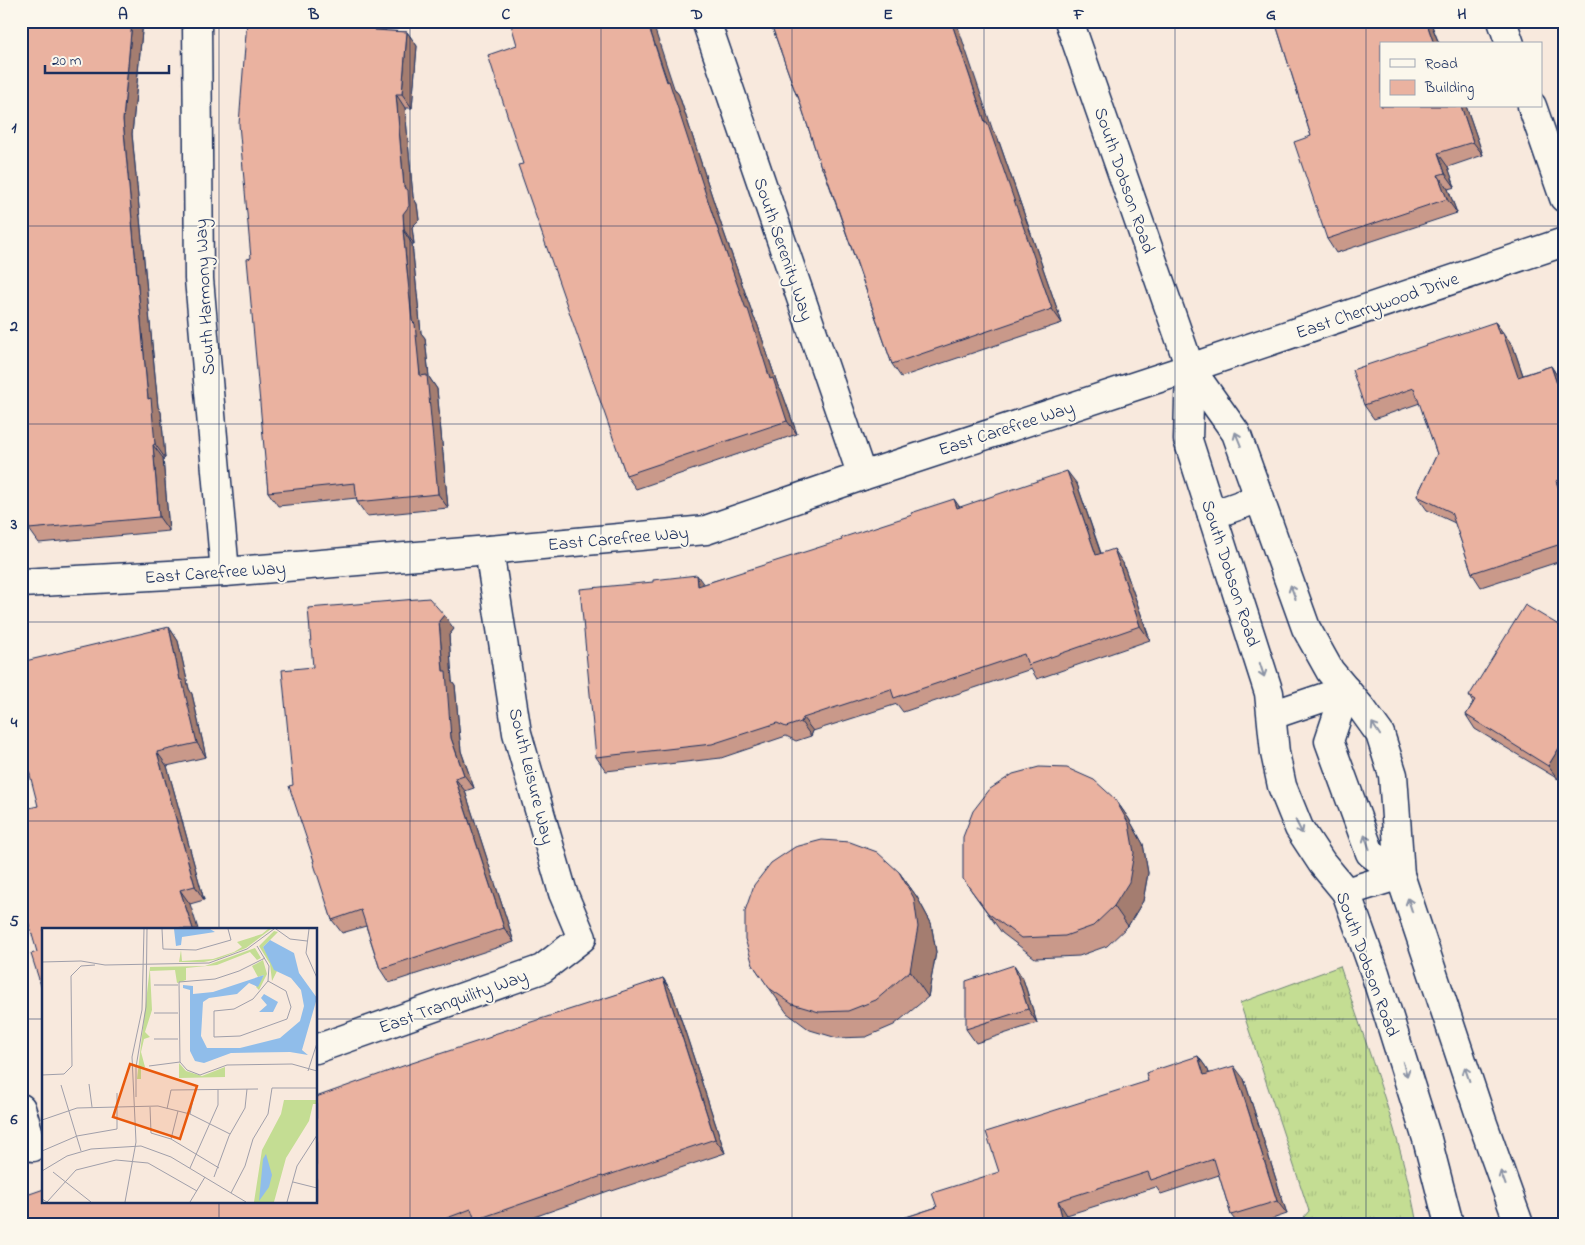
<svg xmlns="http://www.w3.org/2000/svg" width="1585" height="1245" font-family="'Indie Flower',sans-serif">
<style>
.grass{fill:url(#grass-tufts);stroke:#708678}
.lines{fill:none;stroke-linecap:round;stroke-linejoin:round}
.minor-casing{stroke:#1b2f5e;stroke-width:31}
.tertiary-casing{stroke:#1b2f5e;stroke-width:31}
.minor{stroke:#fbf7ec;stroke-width:28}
.tertiary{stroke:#fbf7ec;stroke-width:28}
.wall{fill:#c9998a;stroke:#1b2f5e}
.shaded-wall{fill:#a47d70;stroke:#1b2f5e}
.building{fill:#eab2a0;stroke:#1b2f5e}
.oneway{stroke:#8b93a5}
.grid{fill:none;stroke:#1b2f5e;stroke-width:1;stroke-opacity:0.55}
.labels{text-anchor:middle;stroke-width:4;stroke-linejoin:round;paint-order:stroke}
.street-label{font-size:18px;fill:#1b2f5e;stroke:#fbf7ec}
.inset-road{fill:none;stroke:#a09faa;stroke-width:1}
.view{fill:#e8590c;fill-opacity:0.15;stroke:#e8590c;stroke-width:2.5}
.inset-edge{fill:none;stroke:#1b2f5e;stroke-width:2.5}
.neatline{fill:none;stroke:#1b2f5e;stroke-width:2}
.grid-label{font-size:16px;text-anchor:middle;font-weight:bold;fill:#1b2f5e}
</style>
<defs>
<pattern id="grass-tufts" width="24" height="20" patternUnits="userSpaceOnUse" patternTransform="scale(1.25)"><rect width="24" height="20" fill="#c4dd93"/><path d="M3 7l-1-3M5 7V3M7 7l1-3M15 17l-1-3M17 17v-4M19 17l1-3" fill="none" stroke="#a8be81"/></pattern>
</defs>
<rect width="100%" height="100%" fill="#f8e9dd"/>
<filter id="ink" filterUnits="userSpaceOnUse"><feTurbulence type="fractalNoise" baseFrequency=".02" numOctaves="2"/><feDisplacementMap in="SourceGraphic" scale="10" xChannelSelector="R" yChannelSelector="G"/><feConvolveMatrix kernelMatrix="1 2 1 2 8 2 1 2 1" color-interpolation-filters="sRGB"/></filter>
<g filter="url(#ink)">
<!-- grass -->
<path class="grass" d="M1340,966C1368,1051 1401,1135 1417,1224H1298L1309,1211L1240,1003Z"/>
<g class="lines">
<!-- minor casing -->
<g class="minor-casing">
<g id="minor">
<polyline points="197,21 199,279 225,572"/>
<polyline points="706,21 862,476"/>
<polyline points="1502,21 1510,44"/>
<polyline points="1532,106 1564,198"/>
<polyline points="21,583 225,572 489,550 706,530 862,476 1190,368 1564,242"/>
<polyline points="316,1049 542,969 582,938 563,893 517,733 489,550"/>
<polyline points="21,1108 33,1147"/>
</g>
</g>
<!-- tertiary casing -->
<g class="tertiary-casing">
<g id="tertiary">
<polyline points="1069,21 1190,368 1236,433 1306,628 1330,671 1362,709 1380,734 1393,775 1400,875 1482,1121 1519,1224"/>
<polyline points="1190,368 1188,440 1269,693 1275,753 1282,786 1299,828 1322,863 1346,892 1375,973 1427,1139 1449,1224"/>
<polyline points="1212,515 1260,498"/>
<polyline points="1346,690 1329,741 1370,853 1400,875"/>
<polyline points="1272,715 1346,690"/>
<polyline points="1346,892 1400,875"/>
</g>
</g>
<!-- minor -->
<use href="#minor" class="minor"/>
<!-- tertiary -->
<use href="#tertiary" class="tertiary"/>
</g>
<!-- wall -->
<g class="wall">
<polygon points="21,21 143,21 132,134 158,407 161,412 165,458 163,458 169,531 39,543 29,529 25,485 21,485"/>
<polygon points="770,21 993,131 997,136 1062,323 901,377 892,364 825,173 821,167 799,99 796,94"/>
<polygon points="1275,21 1430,21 1439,43 1466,106 1483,155 1448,167 1455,187 1448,189 1457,213 1336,253 1327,239 1311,136"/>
<polygon points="386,31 407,32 417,46 412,108 405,108 413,197 417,204 419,220 412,227 414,244 412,244 421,333 425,338 429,377 437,389 448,508 367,516 357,502 357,498 278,506 268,492 251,258"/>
<polygon points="674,88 679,95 722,227 754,318 757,323 778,386 782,392 797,434 636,489 626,475 523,164"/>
<polygon points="1495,322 1513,346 1523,375 1551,366 1560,380 1564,390 1564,560 1481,587 1472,573 1455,523 1427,510 1417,496 1437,454 1420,403 1374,419 1364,405"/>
<polygon points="1077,484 1101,553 1123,563 1150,640 1037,679 1031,669 903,712 897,704 813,731 811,736 796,741 786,736 721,758 606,771 596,757 704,584 960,508"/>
<polygon points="169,627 178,641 189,689 192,694 206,757 167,766 204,900 190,904 37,952 38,806"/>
<polygon points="1562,627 1558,779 1475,729 1466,715 1473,703 1469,696"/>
<polygon points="454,629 449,635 452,681 455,685 461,751 474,788 465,791 514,942 389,983 380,969 366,926 342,933 332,920 293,785"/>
<polygon points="1115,799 1129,819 1143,844 1148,873 1143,901 1128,926 1107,946 1079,956 1035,958 1002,933 963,879"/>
<polygon points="899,872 917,897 931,923 936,952 928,997 894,1025 866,1037 837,1038 810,1030 787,1013 753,965"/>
<polygon points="1014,965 1023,979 1037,1023 976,1043 966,1029"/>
<polygon points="663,978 672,992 725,1153 612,1191 611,1190 514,1224 21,1224 44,1201"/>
<polygon points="1198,1056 1208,1070 1209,1073 1244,1079 1287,1214 1257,1224 1238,1224 1231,1215 1219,1175 1161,1194 1156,1187 1067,1215 1070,1224 885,1224 937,1207 999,1172 1148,1081"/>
</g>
<!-- shaded-wall -->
<g class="shaded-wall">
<polygon points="132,21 143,21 132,134 158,407 161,412 165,458 155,444 148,399 123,120"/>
<polygon points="376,21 386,21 385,44 375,30"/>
<polygon points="647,21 652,21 674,88 679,95 722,227 754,318 757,323 778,386 782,392 797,434 787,421 770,379 712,213"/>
<polygon points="951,21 956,21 993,131 997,136 1062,323 1052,309 985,122"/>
<polygon points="1426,21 1430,21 1439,44 1434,44"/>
<polygon points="407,32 417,46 412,108 402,94"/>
<polygon points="396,94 405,108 413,197 417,204 419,220 412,227 414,244 404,230 403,214 404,187"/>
<polygon points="1461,106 1466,106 1483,155 1473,142"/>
<polygon points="1438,153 1448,167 1455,187 1445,173"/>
<polygon points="1438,175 1448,189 1457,213 1447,199"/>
<polygon points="403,230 412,244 421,333 425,338 429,377 437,389 448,508 438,494 412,321"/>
<polygon points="1495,322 1513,346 1528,390 1518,377 1499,334"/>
<polygon points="1551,366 1560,380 1564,390 1564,405"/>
<polygon points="153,445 163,458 169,531 159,517"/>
<polygon points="1067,471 1077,484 1106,569 1096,555"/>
<polygon points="1556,481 1564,492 1564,503"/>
<polygon points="954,499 964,513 957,508"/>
<polygon points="1114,549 1123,563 1150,640 1140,626"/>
<polygon points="697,575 707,589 698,586"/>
<polygon points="444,615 454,629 449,635 452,681 455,685 461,751 474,788 464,775 451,738 443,671 439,621"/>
<polygon points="169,627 178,641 189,689 192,694 206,757 197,743 180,680"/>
<polygon points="803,718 813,731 811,736 801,722"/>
<polygon points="1564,740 1564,770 1558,779 1548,766"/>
<polygon points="157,752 167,766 204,900 195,886"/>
<polygon points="455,778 465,791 514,942 504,928"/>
<polygon points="1115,799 1129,819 1143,844 1148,873 1143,901 1128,926 1114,906"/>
<polygon points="899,872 917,897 931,923 936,952 928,997 910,971"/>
<polygon points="180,890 190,904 198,929 193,929"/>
<polygon points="1014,965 1023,979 1037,1023 1028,1009"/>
<polygon points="663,978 672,992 725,1153 715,1139"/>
<polygon points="1198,1056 1208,1070 1214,1089 1204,1075"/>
<polygon points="1234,1066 1244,1079 1287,1214 1277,1201"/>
<polygon points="1058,1201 1067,1215 1070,1224 1064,1224"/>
</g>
<!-- building -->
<g class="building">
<polygon points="21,21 132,21 123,120 148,399 151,398 155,444 153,445 159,517 29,529 24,471 21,471"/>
<polygon points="247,21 376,21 375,30 407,32 402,94 396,94 404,187 408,190 409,206 403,214 404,230 403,230 412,321 415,324 420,376 427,375 438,494 357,502 355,483 268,492 247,259 251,258 239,124"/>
<polygon points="510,21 647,21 667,82 669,81 712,213 746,309 748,309 770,379 773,378 787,421 626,475 518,165 523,164 488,55 517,45"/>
<polygon points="770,21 951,21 985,122 987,122 1052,309 892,364 823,166 821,167 797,93 796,94"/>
<polygon points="1275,21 1426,21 1434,44 1381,44 1381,106 1461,106 1473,142 1438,153 1445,173 1438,175 1447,199 1327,239 1294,142 1311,136"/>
<polygon points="1495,322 1499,334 1503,333 1518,377 1551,366 1564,405 1564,410 1560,411 1564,421 1564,479 1556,481 1564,503 1564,543 1472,573 1451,512 1417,496 1437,454 1414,388 1364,405 1352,370"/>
<polygon points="1067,471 1096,555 1114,549 1140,626 1028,665 1024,654 894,698 891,689 803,718 801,722 786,727 777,723 712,744 596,757 580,589 653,582 653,580 697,575 698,586 842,540 841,538 912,515 911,513 954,499 957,508"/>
<polygon points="429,598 444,615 439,621 443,671 446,671 451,738 464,775 455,778 504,928 380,969 361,910 332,920 313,861 314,861 289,786 293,785 282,670 313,667 308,608"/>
<polygon points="1525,605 1562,627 1564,625 1564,740 1548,766 1466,715 1475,700 1469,696"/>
<polygon points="169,627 180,680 182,680 197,743 157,752 195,886 180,890 193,929 44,929 44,995 31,954 37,952 21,896 21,810 38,806 21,740 21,662"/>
<polygon points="1039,767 1067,768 1094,780 1115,799 1129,824 1134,853 1129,882 1114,906 1093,926 1065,936 1021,938 988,913 963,879 963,837 973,811 990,789 1013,774"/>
<polygon points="822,840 850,842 877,852 899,872 914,898 918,927 910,971 876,1000 848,1011 819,1012 792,1004 769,988 753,965 745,939 745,911 754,885 771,863 795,847"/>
<polygon points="1014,965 1028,1009 966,1029 966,981"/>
<polygon points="663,978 715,1139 603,1177 602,1176 475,1220 471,1209 431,1224 21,1224 21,1197 44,1189 44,1201 316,1201 316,1097 403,1066 491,1037 491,1035 621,993 621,992"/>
<polygon points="1198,1056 1204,1075 1234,1066 1277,1201 1231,1215 1214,1159 1151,1180 1148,1172 1058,1201 1064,1224 885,1224 937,1207 932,1193 999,1172 986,1132 1148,1081 1146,1073"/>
<polygon points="843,1218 845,1224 826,1224"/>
</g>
<!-- one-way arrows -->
<defs><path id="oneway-shaft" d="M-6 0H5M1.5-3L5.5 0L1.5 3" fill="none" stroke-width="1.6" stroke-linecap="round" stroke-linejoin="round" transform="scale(1.25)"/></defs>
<g class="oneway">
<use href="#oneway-shaft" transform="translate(1238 439) rotate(-112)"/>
<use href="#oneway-shaft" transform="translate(1293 592) rotate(-110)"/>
<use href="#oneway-shaft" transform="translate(1262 670) rotate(72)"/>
<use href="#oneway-shaft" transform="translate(1376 729) rotate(-123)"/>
<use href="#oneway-shaft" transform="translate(1299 827) rotate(63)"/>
<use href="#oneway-shaft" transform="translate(1367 842) rotate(-110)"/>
<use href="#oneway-shaft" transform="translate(1410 905) rotate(-108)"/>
<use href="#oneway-shaft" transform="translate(1405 1069) rotate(73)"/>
<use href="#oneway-shaft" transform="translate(1467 1074) rotate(-109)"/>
<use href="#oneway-shaft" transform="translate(1503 1178) rotate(-110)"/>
</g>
</g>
<!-- grid -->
<path class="grid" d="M219,21V929M410,21V1224M601,21V1224M792,21V1224M984,21V1224M1175,21V1224M1366,21V1224M21,226H1564M21,424H1564M21,622H1564M21,821H1564M21,1019H44M316,1019H1564M219,1201V1224"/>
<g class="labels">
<!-- street labels -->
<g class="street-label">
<text transform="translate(1125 180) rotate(71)" y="6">South Dobson Road</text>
<text transform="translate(784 249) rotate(71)" y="6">South Serenity Way</text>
<text transform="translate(204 297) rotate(-93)" y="6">South Harmony Way</text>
<text transform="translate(1377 305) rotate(-19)" y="6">East Cherrywood Drive</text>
<text transform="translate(1006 428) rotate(-18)" y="6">East Carefree Way</text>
<text transform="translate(618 538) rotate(-5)" y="6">East Carefree Way</text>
<text transform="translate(215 572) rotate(-4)" y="6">East Carefree Way</text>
<text transform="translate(1231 573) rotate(72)" y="6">South Dobson Road</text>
<text transform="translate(532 776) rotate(76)" y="6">South Leisure Way</text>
<text transform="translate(1368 964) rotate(70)" y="6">South Dobson Road</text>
<text transform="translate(453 1001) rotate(-20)" y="6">East Tranquility Way</text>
</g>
</g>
<!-- overview -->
<g transform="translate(42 928)">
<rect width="275" height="275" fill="#f8e9dd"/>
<path d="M226,1H229L204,20L176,31L162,34H137L139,22L140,33L171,31L192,24L200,19L195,14L220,6ZM232,3L236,4L221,19L235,43L230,53L228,36L217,18ZM213,20L219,30L215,32L208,24L175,37L144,40V52L135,55L133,42L108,43L110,82L103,104L108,109L102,111L99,124L103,139L99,141V151H95L108,39L163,38ZM221,32L225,46L217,62L214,59L222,47L216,49L210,38ZM137,135L144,143L160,148L183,139V149L137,150ZM242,172H275V176H271L267,193L244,230L232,274H212L220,222L239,186Z" fill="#c4dd93"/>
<path d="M132,1H168L173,4L140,9L139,17L134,18ZM228,12L252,25L257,45L275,70L260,122L266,127L248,124L189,125L162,135L153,133L148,123V62L141,60V57L151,58V66L171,64L222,47L216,59L207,55L195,66L167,70L161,74L159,108L165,120H198L238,110L258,93L262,78L259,62L249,50L232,42L221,19ZM222,66L236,74L231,84H217L225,77L219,70ZM224,226L230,247L227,259L217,273L221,231Z" fill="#90bdea"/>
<path class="inset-road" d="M120,1L121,21L154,22L189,12L186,1M234,1L248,11L265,13M267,1L264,25L275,50M215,18L227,38L226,53L211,71L192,81L172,83V109L198,108L245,91L249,79L244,63L226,53M223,30L197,43L173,51L137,54L138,134L145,142L158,147L185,137L250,136L275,143M0,34L39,33L63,37L167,35L205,21L232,1M112,57H136M112,85H136M112,111H136M107,138L138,134M266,143L275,115M0,147L22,146L30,138L29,48L39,38L53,37M47,156L50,179M19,157L39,223M94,169V139L104,79L105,1M108,179L109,205L129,211L177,240M125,181L129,162L216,161M148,186L153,162M0,192L35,180L116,178L148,186L188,206M129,211L136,183M0,223L35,208L75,201V165M148,240L176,177V161M0,243L25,228L49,221L99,218L129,229L204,274M11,244L49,274M172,249L187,208L203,180L205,161M251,254L275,260M189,265L203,238L211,211L226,186L230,160H275M0,271L5,274L34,242L74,232L106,235L155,263M83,274L94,214L90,129L100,82L102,1M148,274L163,249M245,274L255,238L275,207"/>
<path class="view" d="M88,136L155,158L138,211L71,189Z"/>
<rect width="275" height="275" class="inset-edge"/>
</g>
<!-- margin -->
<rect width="1585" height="1245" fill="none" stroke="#fbf7ec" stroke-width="55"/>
<!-- legend -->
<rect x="1380" y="42" width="162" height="65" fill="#fbf7ec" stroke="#a1a7b3"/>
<rect x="1390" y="59" width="25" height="8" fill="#fbf7ec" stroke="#a1a7b3"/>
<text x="1425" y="68" font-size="15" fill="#1b2f5e">Road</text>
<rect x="1390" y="80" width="25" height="15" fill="#eab2a0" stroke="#a1a7b3"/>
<text x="1425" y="92" font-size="15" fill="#1b2f5e">Building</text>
<!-- scale -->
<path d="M45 65v8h124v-8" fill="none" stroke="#1b2f5e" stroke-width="2.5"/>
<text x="52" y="65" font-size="15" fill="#1b2f5e" stroke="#fbf7ec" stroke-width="4" paint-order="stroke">20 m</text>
<rect x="28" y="28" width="1530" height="1190" class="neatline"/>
<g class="grid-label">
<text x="123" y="19">A</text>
<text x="314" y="19">B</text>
<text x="506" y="19">C</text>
<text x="697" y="19">D</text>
<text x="888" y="19">E</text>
<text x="1079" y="19">F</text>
<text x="1271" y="19">G</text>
<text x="1462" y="19">H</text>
<text x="14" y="132">1</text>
<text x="14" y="331">2</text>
<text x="14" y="529">3</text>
<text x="14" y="727">4</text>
<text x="14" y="926">5</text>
<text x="14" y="1124">6</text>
</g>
</svg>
